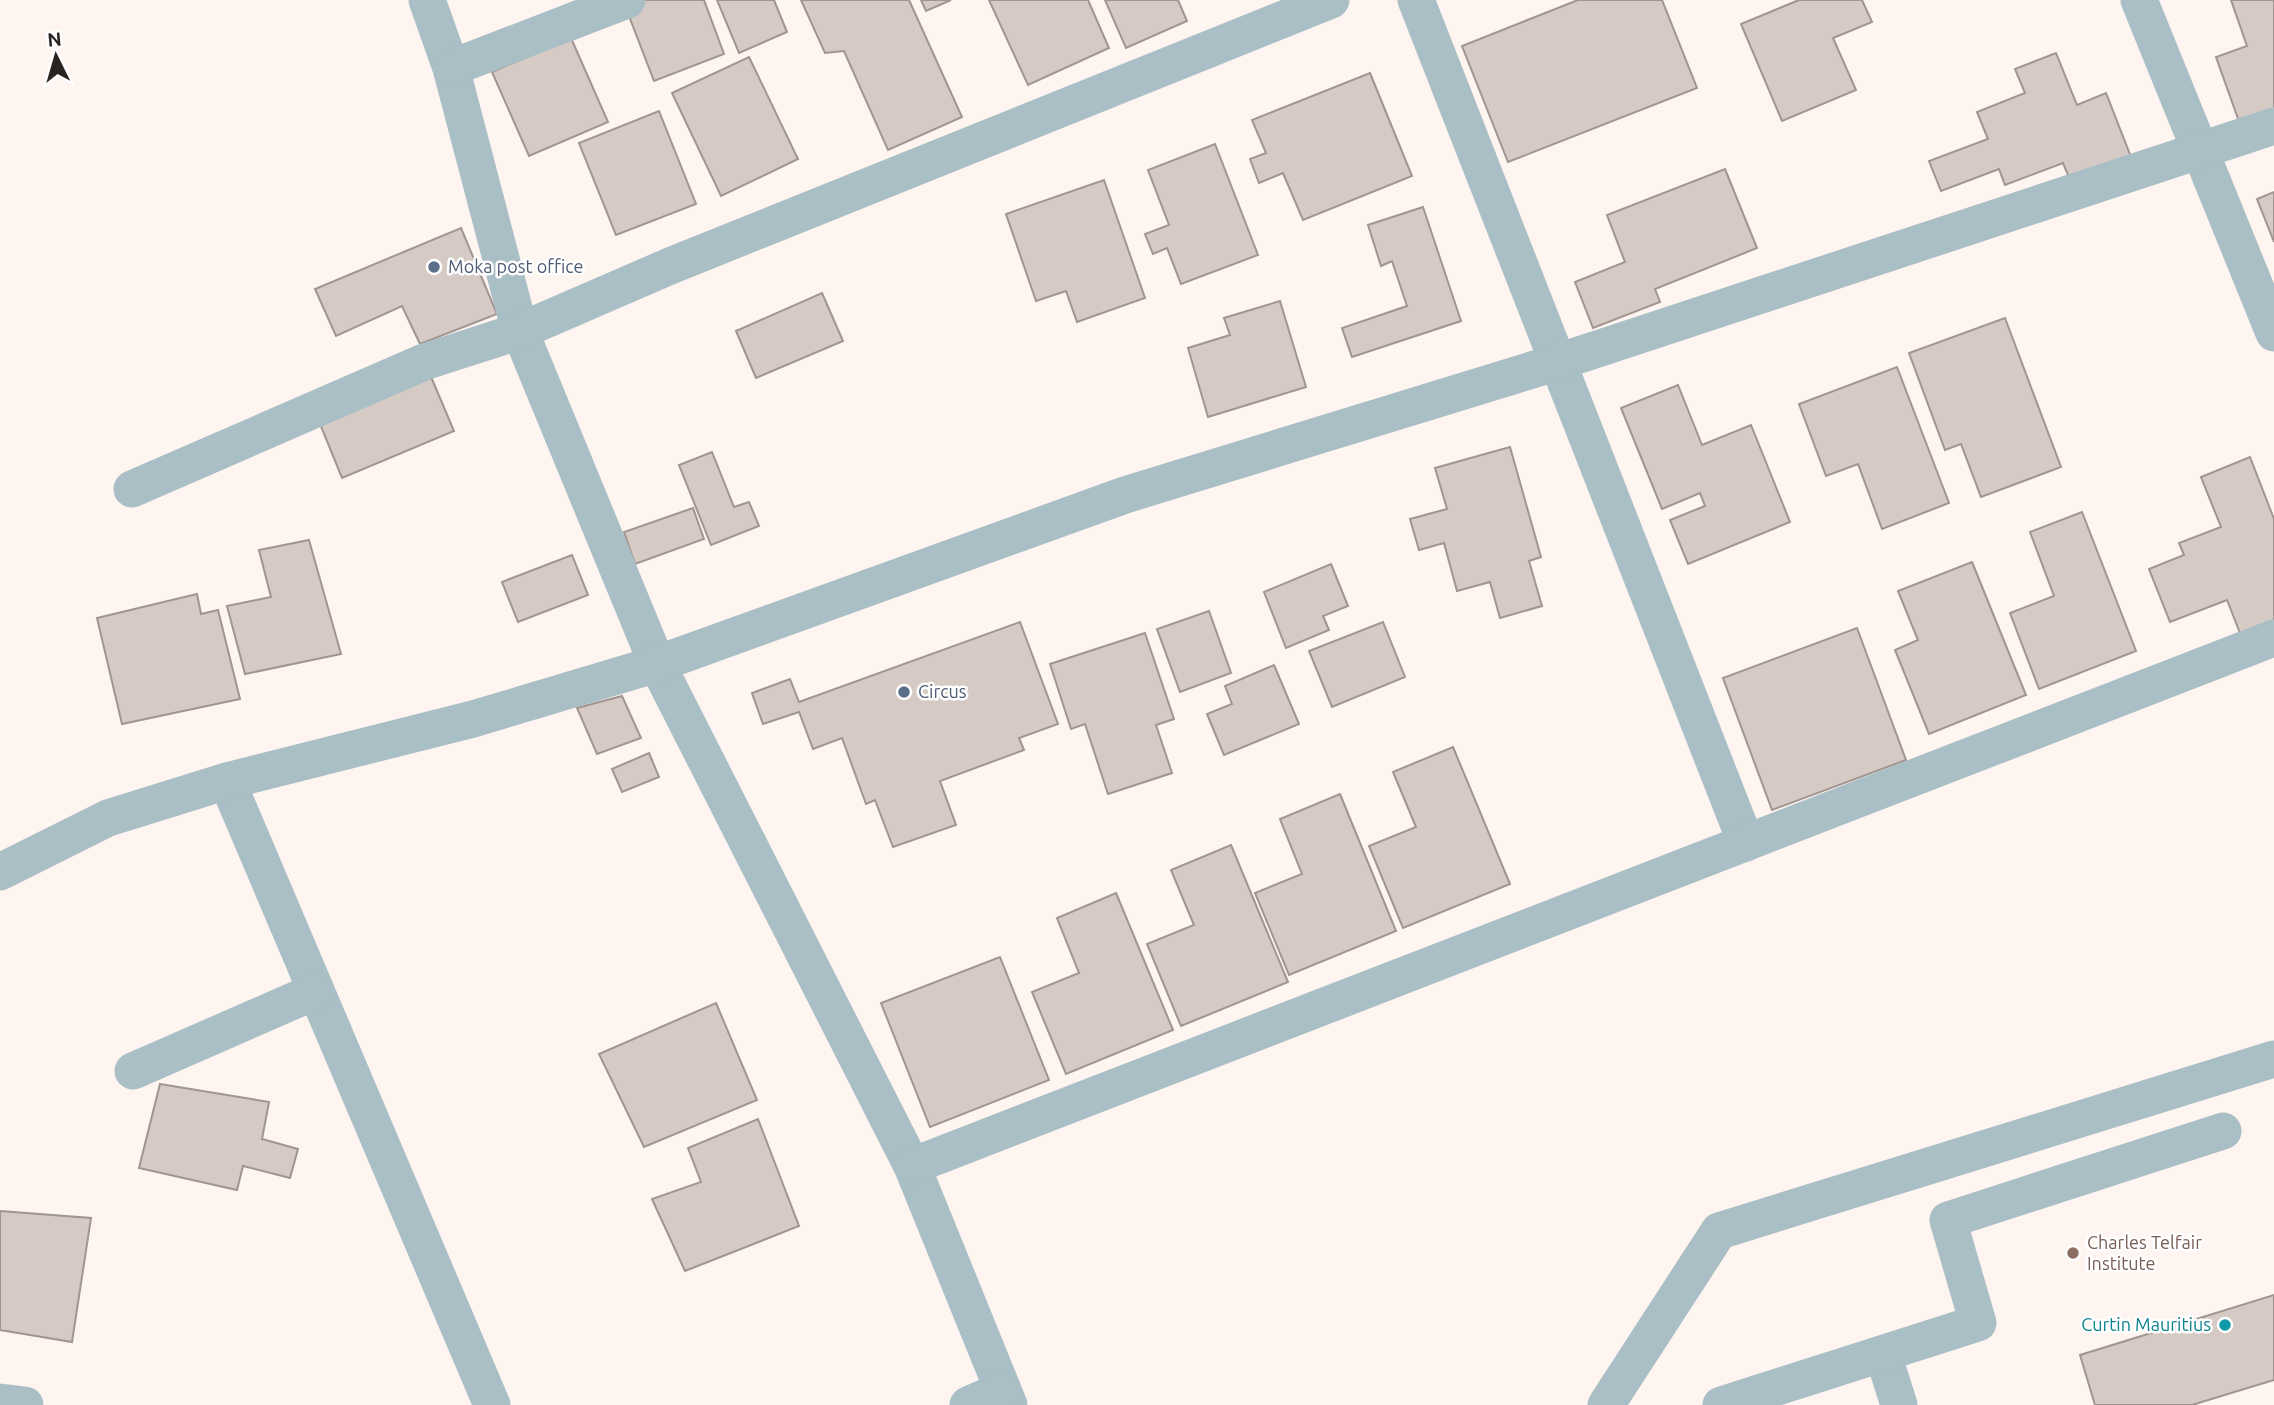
<svg xmlns="http://www.w3.org/2000/svg" width="2274" height="1405" font-family="Ubuntu,sans-serif">
<style>
.building{fill:#d6cac5;stroke:#a09590;stroke-width:2}
.lines{fill:none;stroke-linecap:round;stroke-linejoin:round}
.minor{stroke:#a9bec5;stroke-width:37}
.service-dot{fill:#5c6f8a;stroke:#fff;stroke-width:2.5}
.education-dot{fill:#8d6e63;stroke:#fff;stroke-width:2.5}
.culture-dot{fill:#0f9aa8;stroke:#fff;stroke-width:2.5}
.labels{text-anchor:middle;stroke-width:5;stroke-linejoin:round;paint-order:stroke}
.service-label{font-size:18px;fill:#4e5e75;stroke:#fff;text-anchor:start}
.education-label{font-size:18px;fill:#785e54;stroke:#fff;text-anchor:start}
.culture-label{font-size:18px;fill:#0d838f;stroke:#fff;text-anchor:end}
</style>
<rect width="100%" height="100%" fill="#fef4f0"/>
<!-- building -->
<g class="building">
<polygon points="633,0 704,0 724,54 654,81 624,3"/>
<polygon points="717,0 774,0 787,32 739,53"/>
<polygon points="801,0 909,0 962,117 888,150 844,51 825,53"/>
<polygon points="921,0 951,0 926,11"/>
<polygon points="989,0 1088,0 1109,48 1028,85"/>
<polygon points="1105,0 1178,0 1187,21 1126,48"/>
<polygon points="1578,0 1662,0 1697,88 1508,162 1462,46"/>
<polygon points="1799,0 1862,0 1872,22 1833,38 1856,90 1782,121 1741,24"/>
<polygon points="2231,0 2274,0 2274,115 2241,127 2216,57 2247,46"/>
<polygon points="571,38 608,122 529,156 492,72"/>
<polygon points="2056,53 2077,105 2106,93 2131,157 2070,180 2063,163 2005,185 1999,169 1941,191 1929,161 1988,139 1977,112 2025,93 2015,69"/>
<polygon points="749,57 798,159 721,196 672,93"/>
<polygon points="1370,73 1412,176 1303,220 1283,173 1259,183 1250,159 1266,153 1252,120"/>
<polygon points="659,111 696,204 616,235 579,143"/>
<polygon points="1215,144 1258,255 1181,284 1167,248 1153,254 1145,234 1169,225 1148,170"/>
<polygon points="1725,169 1757,248 1655,289 1660,302 1593,328 1575,282 1625,262 1607,215"/>
<polygon points="1104,180 1145,298 1077,322 1066,291 1036,301 1006,214"/>
<polygon points="2274,192 2274,242 2257,199"/>
<polygon points="1423,207 1461,321 1352,357 1342,328 1407,306 1392,261 1381,266 1368,225"/>
<polygon points="461,228 497,314 420,344 402,306 336,336 315,289"/>
<polygon points="822,293 843,341 756,378 736,331"/>
<polygon points="1280,301 1306,387 1208,417 1188,348 1230,335 1224,318"/>
<polygon points="2005,318 2061,467 1981,497 1961,444 1945,450 1909,353"/>
<polygon points="1897,367 1949,503 1882,529 1858,464 1826,476 1799,404"/>
<polygon points="429,372 454,431 342,478 318,419"/>
<polygon points="1678,385 1702,445 1751,425 1790,522 1688,564 1670,520 1705,506 1700,493 1662,509 1621,408"/>
<polygon points="1510,447 1541,557 1529,561 1542,606 1500,618 1490,582 1457,591 1444,543 1419,550 1410,519 1447,509 1435,468"/>
<polygon points="712,452 734,507 749,502 759,526 711,545 679,465"/>
<polygon points="2250,457 2274,519 2274,620 2240,633 2227,600 2170,622 2149,569 2184,555 2179,543 2221,527 2201,477"/>
<polygon points="693,508 704,539 635,564 624,532"/>
<polygon points="2082,512 2136,651 2039,689 2010,613 2054,596 2030,532"/>
<polygon points="309,540 341,654 245,674 227,606 271,597 259,550"/>
<polygon points="572,555 588,595 518,622 502,582"/>
<polygon points="1972,562 2026,695 1929,734 1895,650 1918,640 1898,591"/>
<polygon points="1331,564 1348,606 1323,616 1329,630 1286,648 1264,592"/>
<polygon points="197,594 201,614 218,610 240,699 122,724 97,618"/>
<polygon points="1209,611 1231,673 1180,692 1157,629"/>
<polygon points="1020,622 1058,724 1019,738 1024,750 940,781 956,825 893,847 875,800 866,804 842,738 813,749 799,712 763,724 752,693 790,679 799,702"/>
<polygon points="1383,622 1405,677 1332,707 1309,651"/>
<polygon points="1857,628 1906,760 1772,810 1723,678"/>
<polygon points="1145,633 1174,719 1156,725 1172,773 1108,794 1085,724 1071,729 1050,664"/>
<polygon points="1274,665 1299,724 1224,755 1207,714 1232,704 1225,686"/>
<polygon points="622,696 641,738 597,754 577,708"/>
<polygon points="1453,747 1510,884 1403,928 1369,846 1416,827 1393,772"/>
<polygon points="649,753 659,777 622,792 612,769"/>
<polygon points="1340,794 1396,931 1289,975 1255,893 1302,874 1280,819"/>
<polygon points="1231,845 1288,982 1181,1026 1147,944 1194,925 1171,870"/>
<polygon points="1116,893 1173,1030 1066,1074 1032,992 1079,973 1057,918"/>
<polygon points="1000,957 1049,1080 930,1127 881,1003"/>
<polygon points="716,1003 757,1100 644,1147 599,1054"/>
<polygon points="160,1084 269,1102 262,1139 298,1149 290,1178 243,1166 237,1190 139,1168"/>
<polygon points="758,1119 799,1226 685,1271 652,1199 701,1182 688,1148"/>
<polygon points="0,1211 91,1218 72,1342 0,1330"/>
<polygon points="2274,1295 2274,1380 2192,1405 2095,1405 2080,1355"/>
</g>
<g class="lines">
<!-- minor -->
<g class="minor">
<polyline points="427,0 451,68 520,331 657,664 912,1166 1009,1405"/>
<polyline points="1416,0 1746,843"/>
<polyline points="2139,0 2274,333"/>
<polyline points="451,68 627,0"/>
<polyline points="132,489 424,362 520,331 670,266 1331,0"/>
<polyline points="227,781 492,1405"/>
<polyline points="0,872 108,818 227,781 473,719 657,664 1125,495 1558,362 2274,126"/>
<polyline points="133,1071 316,991"/>
<polyline points="912,1166 2274,638"/>
<polyline points="1883,1354 1899,1405"/>
<polyline points="0,1402 25,1405"/>
<polyline points="968,1405 1002,1390"/>
<polyline points="1606,1405 1719,1231 2274,1059"/>
<polyline points="1721,1405 1978,1323 1948,1220 2223,1131"/>
</g>
</g>
<!-- markers -->
<g class="service-dot">
<circle cx="434" cy="267" r="7"/>
<circle cx="904" cy="692" r="7"/>
</g>
<circle class="education-dot" cx="2073" cy="1253" r="7"/>
<circle class="culture-dot" cx="2225" cy="1325" r="7"/>
<g class="labels">
<!-- service labels -->
<g class="service-label">
<text x="448" y="273">Moka post office</text>
<text x="918" y="698">Circus</text>
</g>
<!-- education labels -->
<g class="education-label">
<text x="2087" y="1249">Charles Telfair<tspan x="2087" dy="21">Institute</tspan></text>
</g>
<!-- culture labels -->
<g class="culture-label">
<text x="2211" y="1331">Curtin Mauritius</text>
</g>
</g>
<!-- north arrow -->
<g transform="translate(56 56) rotate(355)" stroke="#ffffff" stroke-width="5" paint-order="stroke">
<path d="M0-5L12 26L0 18L-12 26Z" fill="#292422"/>
<text y="-10" font-size="19" font-weight="bold" text-anchor="middle" fill="#292422">N</text>
</g>
</svg>
